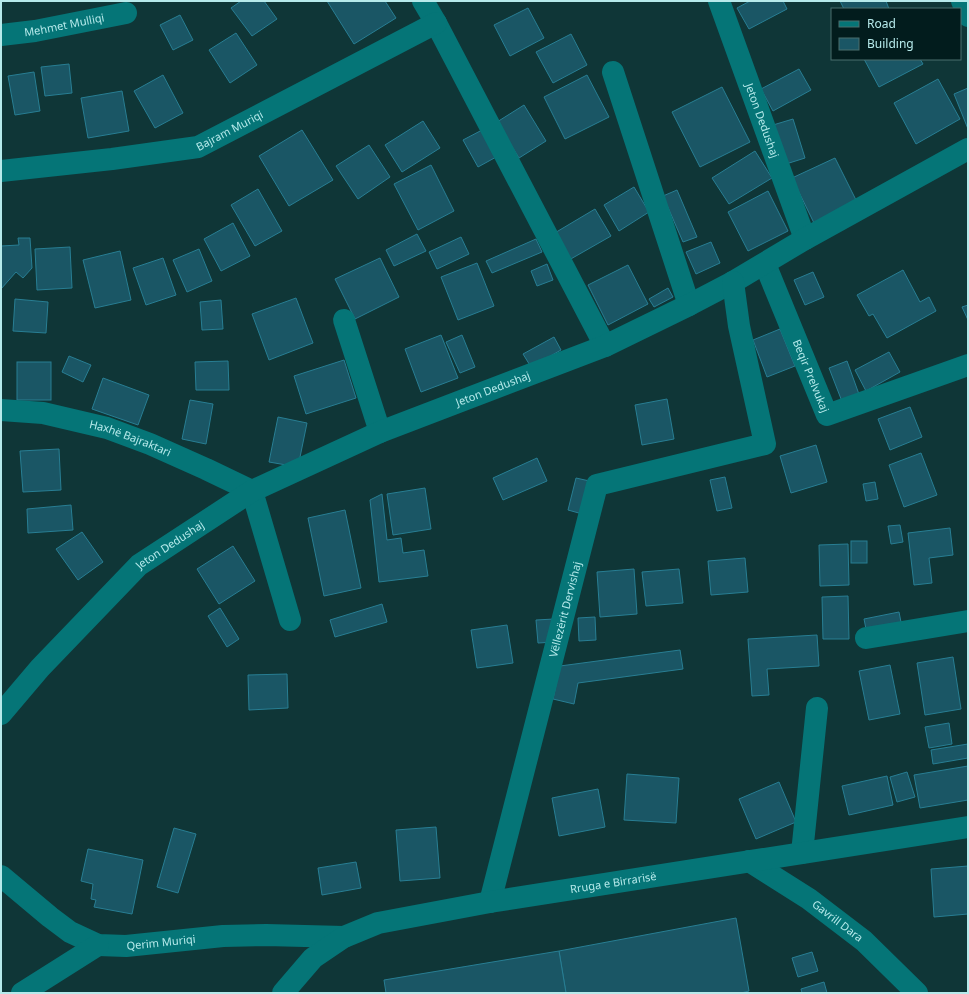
<svg xmlns="http://www.w3.org/2000/svg" width="969" height="994" font-family="'Noto Sans',sans-serif">
<style>
.building{fill:#1a5665;stroke:#287e93}
.lines{fill:none;stroke-linecap:round;stroke-linejoin:round}
.minor{stroke:#057577;stroke-width:22}
.labels{text-anchor:middle;stroke-width:3;stroke-linejoin:round;paint-order:stroke}
.street-label{font-size:11px;fill:#b6eaeb;stroke:#021c1d}
</style>
<rect width="100%" height="100%" fill="#0f3637"/>
<!-- building -->
<g class="building">
<polygon points="241,1 264,1 277,19 252,36 231,8"/>
<polygon points="327,1 385,1 396,18 354,44"/>
<polygon points="750,1 783,1 787,9 749,29 737,8"/>
<polygon points="840,1 886,1 889,9 844,9"/>
<polygon points="528,8 544,38 510,56 494,25"/>
<polygon points="180,15 193,40 173,50 160,25"/>
<polygon points="236,33 257,65 230,83 209,50"/>
<polygon points="571,34 587,65 553,83 536,52"/>
<polygon points="864,59 920,59 923,64 879,87"/>
<polygon points="69,64 72,93 45,96 41,67"/>
<polygon points="799,69 811,90 773,111 761,89"/>
<polygon points="34,72 40,111 15,115 8,76"/>
<polygon points="163,75 183,113 155,128 134,91"/>
<polygon points="587,75 609,117 565,139 544,97"/>
<polygon points="938,79 960,119 916,144 894,103"/>
<polygon points="722,87 750,142 700,167 672,112"/>
<polygon points="968,88 968,129 954,94"/>
<polygon points="122,91 129,131 88,138 81,98"/>
<polygon points="524,105 546,141 519,158 497,122"/>
<polygon points="793,119 805,158 786,164 773,125"/>
<polygon points="423,121 440,148 402,172 385,145"/>
<polygon points="484,129 498,156 478,167 463,140"/>
<polygon points="302,130 333,180 289,206 259,156"/>
<polygon points="369,145 390,177 358,199 336,166"/>
<polygon points="755,151 772,178 729,204 712,178"/>
<polygon points="835,158 857,202 814,223 792,178"/>
<polygon points="431,165 454,211 418,230 394,184"/>
<polygon points="634,187 649,212 619,231 604,205"/>
<polygon points="258,189 282,231 255,246 231,205"/>
<polygon points="677,190 697,237 683,242 663,196"/>
<polygon points="768,191 788,231 748,251 728,212"/>
<polygon points="595,209 611,236 569,260 553,234"/>
<polygon points="233,223 250,256 221,271 204,239"/>
<polygon points="417,234 426,251 394,266 386,250"/>
<polygon points="461,237 469,254 437,269 429,252"/>
<polygon points="18,238 30,238 32,268 23,278 16,272 1,289 1,246 19,245"/>
<polygon points="536,239 542,252 492,273 486,261"/>
<polygon points="711,242 720,263 696,274 686,252"/>
<polygon points="70,247 72,288 37,290 35,249"/>
<polygon points="199,249 212,281 187,292 173,260"/>
<polygon points="120,251 131,300 95,308 83,260"/>
<polygon points="163,258 176,295 146,305 133,268"/>
<polygon points="380,258 399,297 355,319 335,279"/>
<polygon points="477,263 494,306 458,320 441,277"/>
<polygon points="547,264 553,280 537,286 531,271"/>
<polygon points="628,265 648,304 608,325 588,285"/>
<polygon points="903,270 920,302 929,297 936,311 887,338 873,314 869,316 857,295"/>
<polygon points="813,272 824,297 805,305 794,280"/>
<polygon points="668,288 673,297 654,307 649,299"/>
<polygon points="296,298 313,343 269,360 252,314"/>
<polygon points="15,299 48,302 46,333 13,331"/>
<polygon points="221,300 223,329 202,330 200,302"/>
<polygon points="968,305 968,320 962,307"/>
<polygon points="780,329 795,366 767,377 753,340"/>
<polygon points="441,335 458,378 421,392 405,349"/>
<polygon points="462,335 475,367 460,373 446,342"/>
<polygon points="554,337 561,350 531,367 523,354"/>
<polygon points="889,352 900,372 866,391 855,370"/>
<polygon points="69,356 91,365 83,382 62,372"/>
<polygon points="344,360 356,398 306,414 294,376"/>
<polygon points="228,361 229,390 196,390 195,362"/>
<polygon points="847,361 860,397 843,404 829,368"/>
<rect x="17" y="362" width="34" height="38"/>
<polygon points="103,378 149,395 138,425 92,409"/>
<polygon points="667,399 674,439 642,445 635,405"/>
<polygon points="190,400 213,404 206,444 182,439"/>
<polygon points="910,407 922,437 890,450 878,419"/>
<polygon points="278,417 307,423 298,467 269,462"/>
<polygon points="816,445 827,482 791,493 780,456"/>
<polygon points="59,449 61,490 23,492 20,451"/>
<polygon points="921,453 937,495 904,507 889,465"/>
<polygon points="537,458 547,481 503,500 493,478"/>
<polygon points="725,477 732,508 717,511 710,480"/>
<polygon points="576,478 594,482 586,515 568,510"/>
<polygon points="875,482 878,499 866,501 863,484"/>
<polygon points="425,488 431,529 393,535 387,494"/>
<polygon points="382,494 387,540 401,538 403,553 424,550 428,576 379,582 370,500"/>
<polygon points="71,505 73,530 28,533 27,509"/>
<polygon points="345,510 361,588 324,596 308,518"/>
<polygon points="900,525 903,542 891,544 888,526"/>
<polygon points="950,528 953,555 929,558 932,583 914,585 908,533"/>
<polygon points="82,532 103,562 78,580 56,549"/>
<rect x="851" y="541" width="16" height="22"/>
<polygon points="848,544 849,585 820,586 819,545"/>
<polygon points="233,546 255,581 219,604 197,569"/>
<polygon points="745,558 748,592 711,595 708,561"/>
<polygon points="634,569 637,614 600,617 597,572"/>
<polygon points="679,569 683,603 646,606 642,572"/>
<polygon points="848,596 849,639 823,639 822,597"/>
<polygon points="382,604 387,622 335,637 330,620"/>
<polygon points="220,608 239,639 227,647 208,616"/>
<polygon points="899,612 902,627 867,634 864,619"/>
<polygon points="595,617 596,640 579,641 578,618"/>
<polygon points="554,619 555,642 538,643 536,620"/>
<polygon points="507,625 513,663 477,668 471,630"/>
<polygon points="817,635 819,666 767,669 769,695 752,696 748,639"/>
<polygon points="680,650 683,669 578,683 574,704 553,699 560,666"/>
<polygon points="953,657 961,709 925,715 917,663"/>
<polygon points="890,665 900,714 869,720 859,671"/>
<polygon points="287,674 288,708 249,710 248,675"/>
<polygon points="949,723 952,744 929,748 925,727"/>
<polygon points="968,744 968,758 933,764 931,750"/>
<polygon points="968,766 968,800 920,808 914,775"/>
<polygon points="907,772 915,797 897,802 890,777"/>
<polygon points="627,774 679,778 676,823 624,820"/>
<polygon points="887,776 893,805 849,815 842,786"/>
<polygon points="779,782 796,822 756,839 739,799"/>
<polygon points="598,789 605,827 559,836 552,798"/>
<polygon points="436,827 440,878 400,881 396,830"/>
<polygon points="174,828 196,834 178,893 157,887"/>
<polygon points="88,849 143,860 132,914 94,907 96,900 91,899 93,884 81,881"/>
<polygon points="356,862 361,888 322,895 318,868"/>
<polygon points="968,866 968,914 934,917 931,869"/>
<polygon points="736,918 749,991 741,993 566,993 559,951"/>
<polygon points="559,951 566,993 386,993 384,980"/>
<polygon points="812,952 818,971 798,977 792,958"/>
<polygon points="824,982 827,993 802,993 801,989"/>
</g>
<g class="lines">
<!-- minor -->
<g class="minor">
<polyline points="423,1 436,23 605,346"/>
<path id="s1" d="M719,1L805,239"/>
<polyline points="962,1 968,16"/>
<path id="s2" d="M1,35L35,31L126,13"/>
<polyline points="613,72 689,305"/>
<path id="s3" d="M1,171L112,159L198,147L436,23"/>
<path id="s4" d="M765,264L827,415L968,365"/>
<polyline points="344,320 380,432"/>
<path id="s5" d="M1,410L43,413L107,428L150,444L206,469L252,491L290,620"/>
<polyline points="866,638 968,621"/>
<path id="s6" d="M1,714L40,668L139,565L252,491L380,432L605,346L689,305L733,282L805,239L968,149"/>
<polyline points="802,853 817,708"/>
<path id="s7" d="M749,861L809,899L864,941L917,993"/>
<path id="s8" d="M1,876L50,917L70,932L98,945L126,946L223,936L266,935L344,937"/>
<path id="s9" d="M490,902L597,485L765,444L739,326L733,282"/>
<polyline points="22,993 98,945"/>
<path id="s10" d="M283,993L313,958L344,937L378,923L490,902L968,827"/>
</g>
</g>
<g class="labels">
<!-- street labels -->
<g class="street-label">
<text dy="4" stroke="none"><textPath href="#s2" startOffset="64">Mehmet Mulliqi</textPath></text>
<text dy="4" stroke="none"><textPath href="#s1" startOffset="127">Jeton Dedushaj</textPath></text>
<text dy="4" stroke="none"><textPath href="#s3" startOffset="234">Bajram Muriqi</textPath></text>
<text dy="4" stroke="none"><textPath href="#s4" startOffset="121">Beqir Prelvukaj</textPath></text>
<text dy="4" stroke="none"><textPath href="#s6" startOffset="600">Jeton Dedushaj</textPath></text>
<text dy="4" stroke="none"><textPath href="#s5" startOffset="133">Haxhë Bajraktari</textPath></text>
<text dy="4" stroke="none"><textPath href="#s6" startOffset="240">Jeton Dedushaj</textPath></text>
<text dy="4" stroke="none"><textPath href="#s9" startOffset="302">Vëllezërit Dervishaj</textPath></text>
<text dy="4" stroke="none"><textPath href="#s10" startOffset="359">Rruga e Birrarisë</textPath></text>
<text dy="4" stroke="none"><textPath href="#s7" startOffset="107">Gavrill Dara</textPath></text>
<text dy="4" stroke="none"><textPath href="#s8" startOffset="183">Qerim Muriqi</textPath></text>
</g>
</g>
<!-- border -->
<rect width="969" height="994" fill="none" stroke="#b6eaeb" stroke-width="4"/>
<!-- legend -->
<rect x="831" y="8" width="130" height="52" fill="#021c1d" stroke="#4a6e6f"/>
<rect x="839" y="21" width="20" height="6" fill="#057577" stroke="#4a6e6f"/>
<text x="867" y="28" font-size="12" fill="#b6eaeb">Road</text>
<rect x="839" y="38" width="20" height="12" fill="#1a5665" stroke="#4a6e6f"/>
<text x="867" y="48" font-size="12" fill="#b6eaeb">Building</text>
</svg>
